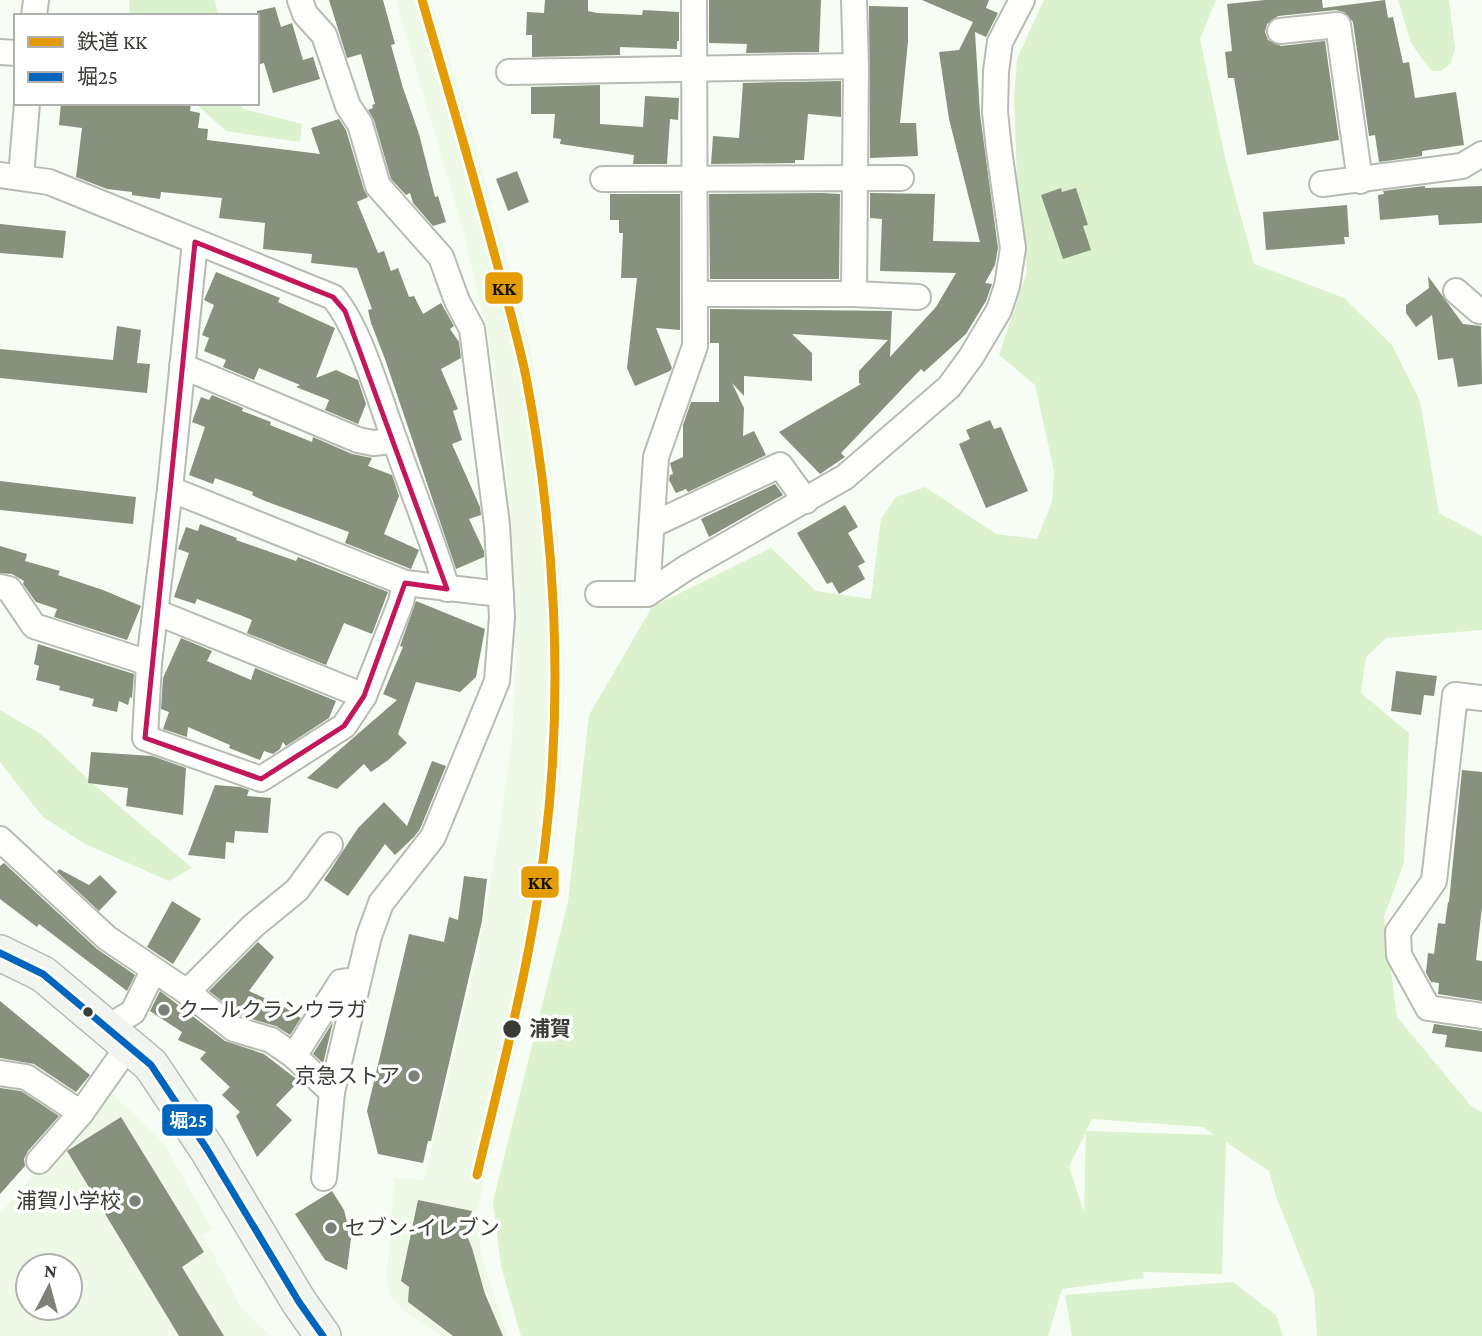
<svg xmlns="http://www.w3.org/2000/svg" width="1482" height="1336" font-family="'Crimson Pro','Noto Sans JP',serif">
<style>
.built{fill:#eef9e8;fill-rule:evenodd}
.green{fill:#dcf2ce;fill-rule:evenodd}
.building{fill:#87917d}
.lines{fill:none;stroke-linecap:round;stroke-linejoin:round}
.minor-casing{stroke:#b7bbb4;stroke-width:28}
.secondary-casing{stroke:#b7bbb4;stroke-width:38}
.minor{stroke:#fefffd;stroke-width:24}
.secondary{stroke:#f1f4ef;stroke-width:35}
.bus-1-casing{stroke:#fff;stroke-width:12}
.bus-1{stroke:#0065bd;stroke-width:7}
.rail-1-casing{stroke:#fff;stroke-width:14}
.rail-1{stroke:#e49c05;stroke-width:9}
.marked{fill:none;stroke:#c2185b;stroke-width:5;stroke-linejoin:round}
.poi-dot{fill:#7c8078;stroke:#fff;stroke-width:2.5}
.bus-dot{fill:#393d36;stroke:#fff;stroke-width:2.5}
.labels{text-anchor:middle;stroke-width:7;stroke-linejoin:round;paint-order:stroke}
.poi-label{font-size:21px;fill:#393d36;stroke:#fff;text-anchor:start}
.stop-label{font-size:21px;font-weight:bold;fill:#393d36;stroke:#fff;text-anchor:start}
.line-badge{stroke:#fff;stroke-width:2.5}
.badge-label{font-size:19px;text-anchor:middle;font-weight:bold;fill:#fff}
.pale-badge-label{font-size:19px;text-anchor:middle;font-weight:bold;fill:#111}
</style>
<rect width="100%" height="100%" fill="#f7fcf4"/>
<!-- built -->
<g class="built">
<polygon points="396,0 431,0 476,148 528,338 549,455 560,560 564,670 560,790 546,906 520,1033 478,1206 481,1256 508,1336 441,1336 404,1310 390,1295 387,1273 395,1178 424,1180 478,952 501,822 512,738 516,666 513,566 505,457 490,345 464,233"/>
<path d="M107,1089L163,1142L212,1229L203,1235L241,1308L271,1336H0V1214ZM28,1266H70V1308H28Z"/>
</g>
<!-- green -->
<g class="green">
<polygon points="129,0 215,0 218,16 130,16"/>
<path d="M1044,0H1216L1200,39L1226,162L1254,264L1344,298L1392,345L1420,401L1439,513L1482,536V630L1386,638L1366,657L1361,693L1409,733L1404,863L1384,917L1397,1017L1471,1106L1482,1112V1336H1317L1314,1292L1276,1196L1269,1171L1226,1142L1222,1274L1143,1272L1144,1278L1062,1289L1048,1336H521L501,1266L493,1201L568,902L589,715L652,607L771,548L816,591L871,599L881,519L896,497L925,487L996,534L1037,539L1052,502L1054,471L1035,385L999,355L1027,272L1017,181L1014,98L1017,59ZM1092,1119L1203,1127L1214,1135L1086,1131ZM1086,1132L1084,1212L1069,1167Z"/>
<polygon points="1398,0 1449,0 1455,48 1451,63 1441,71 1431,71 1411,43"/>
<polygon points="195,103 241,103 243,109 302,124 300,142 226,131"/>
<polygon points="0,710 41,734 92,783 192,868 169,881 85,844 43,817 0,762"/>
<polygon points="1233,1282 1276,1315 1283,1336 1072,1336 1065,1295"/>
</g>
<!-- building -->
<g class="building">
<polygon points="329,0 383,0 395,44 391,45 403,88 419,134 435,197 438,196 446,222 433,226 413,203 410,193 406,195 391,179 374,120 368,110 373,108 372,105 375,104 361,54 347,58"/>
<polygon points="545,0 588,0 588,11 597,13 642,15 643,10 679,12 679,41 677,41 677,49 620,47 620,55 532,57 532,35 526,35 527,12 544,13"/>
<polygon points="709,0 821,0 819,52 746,53 747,44 709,43"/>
<polygon points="922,0 989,0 986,8 998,13 986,37 975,32 980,114 998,248 995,265 985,283 992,284 986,301 966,334 924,372 921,369 841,453 845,457 820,474 779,432 861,384 859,383 859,371 888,340 792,334 812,353 812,381 744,376 744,396 732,383 744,408 743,436 754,431 766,455 688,492 686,489 676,493 669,480 670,475 673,474 670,463 683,457 683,425 691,402 719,402 719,343 710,343 710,309 892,311 890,357 936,307 956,273 880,271 882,219 870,218 870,193 935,194 933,241 980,242 949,119 939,52 959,50 973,22"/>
<polygon points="1265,0 1322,0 1323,8 1385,0 1388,18 1393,17 1403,63 1409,62 1415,98 1456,92 1464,145 1422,151 1422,156 1379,162 1375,135 1369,136 1353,22 1344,12 1336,10 1278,16 1267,24 1265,32 1268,40 1281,46 1325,41 1339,140 1247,155 1234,78 1228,78 1225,52 1232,51 1227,4"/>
<polygon points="869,6 908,7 908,41 900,123 916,123 918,156 870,158"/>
<polygon points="275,7 281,27 292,23 303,60 313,57 320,79 273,93 264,63 257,65 257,11"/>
<polygon points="841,81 841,117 808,114 804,160 795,160 795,163 711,164 713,136 739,138 743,83"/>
<polygon points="600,85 600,124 643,127 645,96 679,98 678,120 670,119 667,164 633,164 634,155 560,144 561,139 553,138 555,114 531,114 531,87"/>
<polygon points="61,103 191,103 190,111 200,113 198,128 208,129 207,140 320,154 311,128 339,119 346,130 364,190 368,197 357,202 378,253 384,251 391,271 398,268 409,297 414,296 423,314 441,303 454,326 450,329 459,342 461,358 441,369 458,409 453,411 462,440 452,444 480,507 481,515 469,519 484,551 484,557 456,569 385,359 371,323 368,310 372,309 357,268 311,263 312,254 263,249 265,223 219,218 222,198 161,192 160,199 132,195 132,192 107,189 76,177 82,128 59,125"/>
<polygon points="517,171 529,202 508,211 496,179"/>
<polygon points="1425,186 1425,188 1482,186 1482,223 1439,225 1438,215 1380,220 1378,195 1384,194 1383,191"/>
<polygon points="1061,188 1062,192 1076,188 1088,225 1083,226 1091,250 1063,259 1041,195"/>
<polygon points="822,193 840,194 839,279 710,279 709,194"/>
<polygon points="610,194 680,194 680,330 656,328 672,368 670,371 635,386 627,368 637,278 621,278 623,233 619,233 619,220 610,220"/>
<polygon points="1347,205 1349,237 1344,237 1345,244 1266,250 1263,212"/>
<polygon points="0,224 66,231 63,258 0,253"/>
<polygon points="216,272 280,298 278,302 335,328 316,378 336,370 358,380 366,404 358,424 325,410 329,400 296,387 300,385 259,368 254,380 223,367 226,360 204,351 209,338 202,335 214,305 204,300"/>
<polygon points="1428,276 1463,324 1481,326 1482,384 1458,387 1453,358 1438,360 1432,315 1416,327 1406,313 1406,305 1429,288"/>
<polygon points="117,326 141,330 137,363 150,364 147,393 0,378 0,349 113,360"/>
<polygon points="212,395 243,408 242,411 271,422 270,425 312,442 313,437 352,454 372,458 368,466 392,475 399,496 384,534 419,550 411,569 345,543 349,532 265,501 252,495 253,492 215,478 213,484 189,475 205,427 192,422 201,397 209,400"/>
<polygon points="990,420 994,429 1001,427 1028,491 986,508 959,444 970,439 966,430"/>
<polygon points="0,481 136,497 133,524 0,510"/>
<polygon points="775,484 783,495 709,537 701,519"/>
<polygon points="845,505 858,527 848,533 865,562 858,566 865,579 839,594 832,582 827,584 797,533"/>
<polygon points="200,524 237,538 236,540 296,561 298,557 388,592 372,634 344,623 326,665 247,633 252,620 240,615 197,599 195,604 174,597 189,553 178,549 186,527 198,531"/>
<polygon points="0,546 27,554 25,561 60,571 58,575 103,590 141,606 127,640 54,617 57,609 36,602 23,584 24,581 12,574 0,573"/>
<polygon points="416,601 485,629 476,677 460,692 416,682 398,734 407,743 387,761 371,772 364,764 337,789 307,778 397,700 383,694 403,647 400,646"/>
<polygon points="181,638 212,651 207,661 251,680 255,668 336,701 329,718 286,746 283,742 280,749 273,754 264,751 260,760 229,748 230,745 188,727 187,737 163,729 169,712 161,709 163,678"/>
<polygon points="38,644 134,674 132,698 130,697 128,705 119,701 117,712 92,706 94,699 59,690 60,686 36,680 39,666 34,664"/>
<polygon points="1396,671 1437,676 1434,696 1424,695 1421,715 1391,711"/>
<polygon points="91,752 152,756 186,768 183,815 126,806 128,788 88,783"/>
<polygon points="432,761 446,766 420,829 414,837 395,855 385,844 348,896 324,880 358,828 384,802 407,826"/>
<polygon points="1462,770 1482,772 1482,907 1476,960 1482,961 1482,1001 1438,994 1439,983 1431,982 1426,973 1428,953 1434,954 1438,923 1445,924 1448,902 1449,902"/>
<polygon points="215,785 240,787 249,790 247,796 271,798 268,833 235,831 234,843 226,842 225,859 188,855"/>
<polygon points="4,863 97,949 135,975 127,991 39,924 37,927 0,899 0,866"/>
<polygon points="59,869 89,885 100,875 117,892 99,911 57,872"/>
<polygon points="464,876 487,879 482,921 431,1141 428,1141 423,1163 378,1154 367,1111 409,934 444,942 449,917 458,920"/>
<polygon points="172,901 201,919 173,964 147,947"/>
<polygon points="258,942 274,957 249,991 284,1007 301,1018 290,1035 276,1026 241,1016 209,991"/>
<polygon points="160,991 225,1041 264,1054 299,1081 276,1105 292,1120 257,1157 236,1116 240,1112 222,1095 230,1087 200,1059 206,1052 178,1040 182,1032 150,1011"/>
<polygon points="0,1001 90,1075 76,1092 34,1064 0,1058"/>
<polygon points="333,1022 324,1060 323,1063 313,1054"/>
<polygon points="1434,1024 1482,1031 1482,1052 1445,1047 1447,1035 1432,1033"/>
<polygon points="0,1088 21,1091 59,1116 28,1151 24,1159 25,1166 0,1194"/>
<polygon points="121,1117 204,1252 182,1267 224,1336 179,1336 67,1151"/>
<polygon points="332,1191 344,1210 351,1238 347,1270 325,1260 295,1214"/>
<polygon points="418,1200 472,1211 465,1231 472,1248 485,1294 503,1336 453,1336 408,1302 409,1287 401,1281"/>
</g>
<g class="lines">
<!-- minor casing -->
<g class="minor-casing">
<g id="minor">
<polyline points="300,0 305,14 324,35 348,106 360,124 378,186 441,257 457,301 472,329 497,525 502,617 497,681 433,837 381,903 369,936 332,1092 324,1178"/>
<polyline points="34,16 36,0"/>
<polyline points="1280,31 1338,25 1360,181"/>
<polyline points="0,52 16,53"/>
<polyline points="509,72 856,66"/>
<path d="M0,175L49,182L333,297C360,328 380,401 395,441C412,490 432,538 447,589"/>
<polyline points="21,177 27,103"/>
<polyline points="603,179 901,178"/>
<polyline points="1322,184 1462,166 1482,154"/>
<polyline points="195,242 170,489 149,663 145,738 261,779 344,726 364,696 401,602 405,583"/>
<polyline points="1456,291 1479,311 1482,311"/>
<polyline points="695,294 854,294 918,297"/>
<polyline points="854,294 856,66 854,0"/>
<polyline points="182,366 358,440 373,443 395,441"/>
<polyline points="170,489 405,583 501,594"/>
<polyline points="652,525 780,465 806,501"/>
<polyline points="0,587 9,589 34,626 149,663"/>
<polyline points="598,594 647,594 686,568 845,477 949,387 971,357 999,310 1007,286 1013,248 999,150 995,112 996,71 1000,42 1022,0"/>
<polyline points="647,594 656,457 695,346 694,0"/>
<polyline points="156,612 364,696"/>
<polyline points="1482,698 1455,695 1434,881 1398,932 1399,955 1428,1008 1482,1016"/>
<polyline points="0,839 107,938 187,992 234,1029 271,1040 294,1056 332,1092"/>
<polyline points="187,992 253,926 297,890 330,845"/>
<polyline points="108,1027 133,1012 153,971"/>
<polyline points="294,1056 341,982 358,980"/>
<polyline points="0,1073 26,1077 81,1113"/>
<polyline points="39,1161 81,1113 129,1045"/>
</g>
</g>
<!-- secondary casing -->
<g class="secondary-casing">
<polyline id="secondary" points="0,953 43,974 151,1065 207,1149 299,1302 323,1336"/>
</g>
<!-- minor -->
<use href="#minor" class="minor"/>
<!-- secondary -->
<use href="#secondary" class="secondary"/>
<!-- bus-1 casing -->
<g class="bus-1-casing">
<polyline id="bus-1" points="0,953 43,974 151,1065 207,1149 299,1302 323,1336"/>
</g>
<!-- bus-1 -->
<use href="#bus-1" class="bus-1"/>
<!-- rail-1 casing -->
<g class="rail-1-casing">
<path id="rail-1" d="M422,0C446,83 471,166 493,249C505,292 517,334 526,377C555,529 564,691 545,845C532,957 503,1066 477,1175"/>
</g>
<!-- rail-1 -->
<use href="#rail-1" class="rail-1"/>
</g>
<!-- marked area -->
<path class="marked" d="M195,242L333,297L345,311L447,589L405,583L364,696L344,726L261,779L145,738Z"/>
<!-- markers -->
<g class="poi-dot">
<circle cx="164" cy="1010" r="7"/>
<circle cx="414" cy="1076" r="7"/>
<circle cx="135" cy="1201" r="7"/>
<circle cx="331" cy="1228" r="7"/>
</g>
<g class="bus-dot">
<circle cx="88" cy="1012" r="6"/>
<circle cx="512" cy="1029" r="10"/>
</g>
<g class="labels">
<!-- poi labels -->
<g class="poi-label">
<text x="178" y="1017">クールクランウラガ</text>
<text x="400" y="1083" text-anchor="end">京急ストア</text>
<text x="121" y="1208" text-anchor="end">浦賀小学校</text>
<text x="345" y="1235">セブン-イレブン</text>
</g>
<!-- stop labels -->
<g class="stop-label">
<text x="529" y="1036">浦賀</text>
</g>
</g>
<g class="line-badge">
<rect x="484" y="271" width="40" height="34" rx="7" fill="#e49c05"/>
<rect x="520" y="865" width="40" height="34" rx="7" fill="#e49c05"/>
<rect x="161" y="1103" width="53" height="34" rx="7" fill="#0065bd"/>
</g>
<g class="badge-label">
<text x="188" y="1127">堀25</text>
</g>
<g class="pale-badge-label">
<text x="504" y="295">KK</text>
<text x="540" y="889">KK</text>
</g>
<!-- legend -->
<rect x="14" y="14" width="245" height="91" fill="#ffffff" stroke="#b0b1af" stroke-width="2"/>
<rect x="28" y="37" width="35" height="10" fill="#e49c05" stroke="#b0b1af" stroke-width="2"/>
<text x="77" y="49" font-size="21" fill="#393d36">鉄道 KK</text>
<rect x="28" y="72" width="35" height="10" fill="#0065bd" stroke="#b0b1af" stroke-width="2"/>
<text x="77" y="84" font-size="21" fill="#393d36">堀25</text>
<!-- north arrow -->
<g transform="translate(49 1287) rotate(6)"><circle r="33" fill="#ffffff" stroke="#b0b1af" stroke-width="2"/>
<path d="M0-5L12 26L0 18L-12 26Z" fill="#7c8078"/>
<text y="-10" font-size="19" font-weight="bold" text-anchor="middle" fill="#393d36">N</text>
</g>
</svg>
